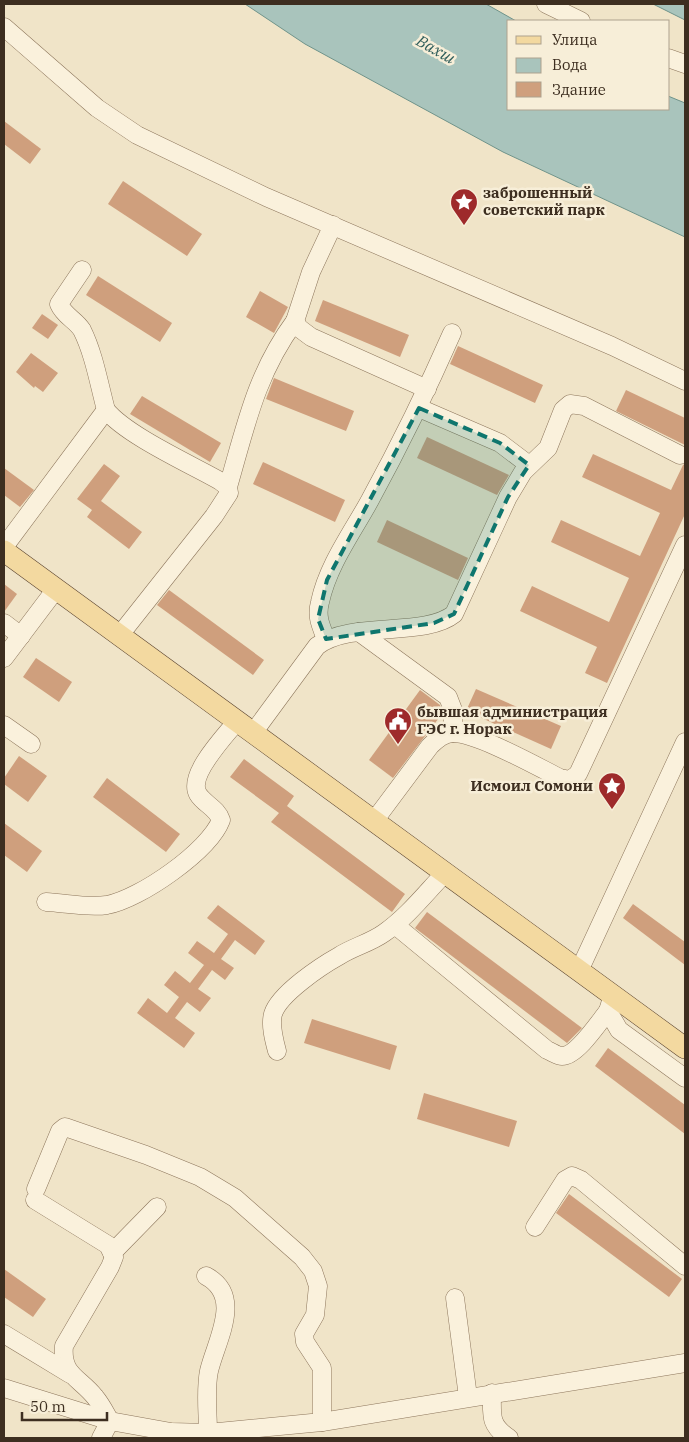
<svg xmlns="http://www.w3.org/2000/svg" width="689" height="1442" font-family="'IBM Plex Serif',serif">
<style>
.water{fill:#a9c4bc;stroke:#6f938a}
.building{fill:#cf9f7d}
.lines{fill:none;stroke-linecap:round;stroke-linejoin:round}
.minor-casing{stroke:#8d765c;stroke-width:19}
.major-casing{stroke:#5b4430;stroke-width:22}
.minor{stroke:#faf1dc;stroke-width:18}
.major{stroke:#f3d9a0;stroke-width:21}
.marked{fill:#0f766e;fill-opacity:0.2;stroke:#0f766e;stroke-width:4;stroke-dasharray:10 6;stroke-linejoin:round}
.labels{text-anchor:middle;stroke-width:5;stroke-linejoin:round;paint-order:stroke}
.poi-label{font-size:15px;font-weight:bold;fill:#3d2e20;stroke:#f7eed8;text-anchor:start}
.water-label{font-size:16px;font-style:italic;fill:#2f5d5a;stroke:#f7eed8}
</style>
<rect width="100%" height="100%" fill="#f0e4c8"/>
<!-- water -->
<g class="water">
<polygon points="245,4 486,4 516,21 508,21 508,109 668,109 668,96 685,103 685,237 503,152 305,44"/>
<polygon points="653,4 685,4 685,20"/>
</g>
<!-- building -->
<g class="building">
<polygon points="4,121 41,149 30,164 4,144"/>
<polygon points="123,181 202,234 187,256 108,204"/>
<polygon points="98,276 172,323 160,342 86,295"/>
<polygon points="260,291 288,307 274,333 246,317"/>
<polygon points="323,300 409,335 400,357 315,321"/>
<polygon points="42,314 58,325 48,339 32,328"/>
<polygon points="458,346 543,385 535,403 450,364"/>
<polygon points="31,353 58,373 43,392 35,386 34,388 16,372"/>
<polygon points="274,378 354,411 346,431 266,399"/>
<polygon points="626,390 685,418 685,445 616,411"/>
<polygon points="142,396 221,443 210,462 130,414"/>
<polygon points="427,437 509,475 497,495 417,458"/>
<polygon points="593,454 671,490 683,465 685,464 685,514 607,683 585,673 597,647 520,611 532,586 609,622 629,578 551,542 561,520 640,556 660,513 582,477"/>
<polygon points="263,462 345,500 335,522 253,484"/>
<polygon points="104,464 120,476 101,501 142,532 129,549 87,517 92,510 77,499"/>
<polygon points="4,468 34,490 20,507 4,495"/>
<polygon points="387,520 468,558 458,580 377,542"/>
<polygon points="4,584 17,594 4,612"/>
<polygon points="169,590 264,660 253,675 157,605"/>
<polygon points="36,658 72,682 59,702 23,677"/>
<polygon points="476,689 561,726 551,749 466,711"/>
<polygon points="420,690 440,705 442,714 393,778 369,760"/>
<polygon points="19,756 47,776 28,802 4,784 4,778"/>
<polygon points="244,759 294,796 287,806 405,894 392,912 271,822 279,813 230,777"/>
<polygon points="107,778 180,834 166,852 93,797"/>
<polygon points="4,823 42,851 27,872 4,855"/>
<polygon points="633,904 685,942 685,965 623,918"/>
<polygon points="218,905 265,941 255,955 235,940 221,959 234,968 225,980 212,970 198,989 211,998 200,1012 187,1002 175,1018 195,1033 184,1048 137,1013 148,998 167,1013 179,997 164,985 175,971 190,983 204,965 188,953 197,941 214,953 228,934 207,918"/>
<polygon points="427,912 582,1028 567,1043 415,928"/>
<polygon points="312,1019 397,1046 390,1070 304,1043"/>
<polygon points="608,1048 685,1105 685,1134 595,1066"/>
<polygon points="424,1093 517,1121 509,1147 417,1119"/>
<polygon points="569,1194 682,1279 669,1297 556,1213"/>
<polygon points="4,1269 46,1299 33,1317 4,1297"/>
</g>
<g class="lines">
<!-- minor casing -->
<g class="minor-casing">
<g id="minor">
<polyline points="546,4 581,21"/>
<polyline points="4,27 97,108 137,135 266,197 612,346 685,381"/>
<polyline points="668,58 685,64"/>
<polyline points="333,225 311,272 295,321 299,328 311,337 427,389"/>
<path d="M82,270L59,304C64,316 76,320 82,330C94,354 99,384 106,410C126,435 190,464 220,481L228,487L229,493L214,516L119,636"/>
<polyline points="419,408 500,443 529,465"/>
<path d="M228,487C246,425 256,374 295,321"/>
<polyline points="4,547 106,410"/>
<polyline points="4,623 21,636"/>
<polyline points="359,632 448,697 453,710 453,733"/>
<path d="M326,639C321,626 316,617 320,602C328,565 352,533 370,500C400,445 427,390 452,333"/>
<polyline points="4,658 56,589"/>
<polyline points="4,725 31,744"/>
<path d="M253,733L317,646C352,620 424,638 454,614L508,497L523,472L548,448L563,410L570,404L584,406L680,455"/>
<path d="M374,821L430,746C436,740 445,733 453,733C477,733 536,766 560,778L570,780L578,774L685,545"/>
<path d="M46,902C66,903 88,908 107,905C140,899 209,851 221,820C217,808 204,804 198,794C187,775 225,736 237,721"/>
<path d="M395,925L547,1050C552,1052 558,1056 562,1056C577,1056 599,1022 608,1011"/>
<polyline points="579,971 685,742"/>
<polyline points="611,1001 608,1011 619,1030 685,1078"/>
<path d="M277,1051C274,1040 270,1025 273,1014C279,994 321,966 339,956C353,947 370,943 384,933C407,917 425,894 444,874"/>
<polyline points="36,1189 60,1131 65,1127 146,1155 200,1177 235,1198 302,1257 313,1271 318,1286 315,1315 304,1334 305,1342 322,1368 322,1422"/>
<path d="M35,1200L108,1245L114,1257L110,1267L64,1346C61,1375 79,1377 95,1397C101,1404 105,1412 110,1421L101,1438"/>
<polyline points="535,1227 565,1180 572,1176 581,1180 685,1266"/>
<polyline points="112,1253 157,1207"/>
<path d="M206,1276C244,1296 216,1341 209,1371C205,1390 208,1413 208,1433"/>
<polyline points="455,1298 468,1397"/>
<polyline points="4,1334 70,1374"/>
<polyline points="4,1388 110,1421 171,1432 208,1433 322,1422 685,1363"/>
<path d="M492,1393C492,1415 489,1425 509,1438"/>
</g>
</g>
<!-- major casing -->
<g class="major-casing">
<polyline id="major" points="4,551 685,1048"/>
</g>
<!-- minor -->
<use href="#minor" class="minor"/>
<!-- major -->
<use href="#major" class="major"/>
</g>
<!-- marked area -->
<path class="marked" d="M419,408L500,443L529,465L508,497L454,614L434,623L326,639L318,619L327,580Z"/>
<!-- icons -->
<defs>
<g id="sight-pin" transform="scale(1.4375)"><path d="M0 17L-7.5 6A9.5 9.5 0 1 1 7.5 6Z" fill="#9e2a2b" stroke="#f7eed8"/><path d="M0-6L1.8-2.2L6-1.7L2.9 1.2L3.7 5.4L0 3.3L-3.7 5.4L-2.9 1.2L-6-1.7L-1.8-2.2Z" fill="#fff"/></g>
<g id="civic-pin" transform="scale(1.4375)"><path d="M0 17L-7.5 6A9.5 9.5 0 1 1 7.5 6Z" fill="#9e2a2b" stroke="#f7eed8"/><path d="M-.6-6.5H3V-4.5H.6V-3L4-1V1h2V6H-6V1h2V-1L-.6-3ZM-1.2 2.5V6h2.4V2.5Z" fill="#fff"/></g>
</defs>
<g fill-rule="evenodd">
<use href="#sight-pin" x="464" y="202"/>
<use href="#civic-pin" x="398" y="721"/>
<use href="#sight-pin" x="612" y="786"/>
</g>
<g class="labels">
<!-- poi labels -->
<g class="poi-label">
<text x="483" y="198">заброшенный<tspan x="483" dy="17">советский парк</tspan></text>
<text x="417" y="717">бывшая администрация<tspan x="417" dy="17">ГЭС г. Норак</tspan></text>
<text x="593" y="791" text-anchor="end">Исмоил Сомони</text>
</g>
<!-- water labels -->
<g class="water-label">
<text transform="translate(436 49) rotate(29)" y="6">Вахш</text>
</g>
</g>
<!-- border -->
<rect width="689" height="1442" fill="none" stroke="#3d2e20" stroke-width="10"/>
<!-- legend -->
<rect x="507" y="20" width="162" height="90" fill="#f7eed8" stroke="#ada18e"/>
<rect x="516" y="36" width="25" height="8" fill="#f3d9a0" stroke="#ada18e"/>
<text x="552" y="45" font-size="15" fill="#3d2e20">Улица</text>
<rect x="516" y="58" width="25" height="15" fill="#a9c4bc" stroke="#ada18e"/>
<text x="552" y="70" font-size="15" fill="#3d2e20">Вода</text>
<rect x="516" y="82" width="25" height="15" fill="#cf9f7d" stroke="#ada18e"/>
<text x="552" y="95" font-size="15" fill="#3d2e20">Здание</text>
<!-- scale -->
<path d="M22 1412v8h85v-8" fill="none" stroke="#3d2e20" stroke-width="2.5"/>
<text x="30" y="1412" font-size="15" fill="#3d2e20" stroke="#f7eed8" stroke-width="4" paint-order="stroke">50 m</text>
</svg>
